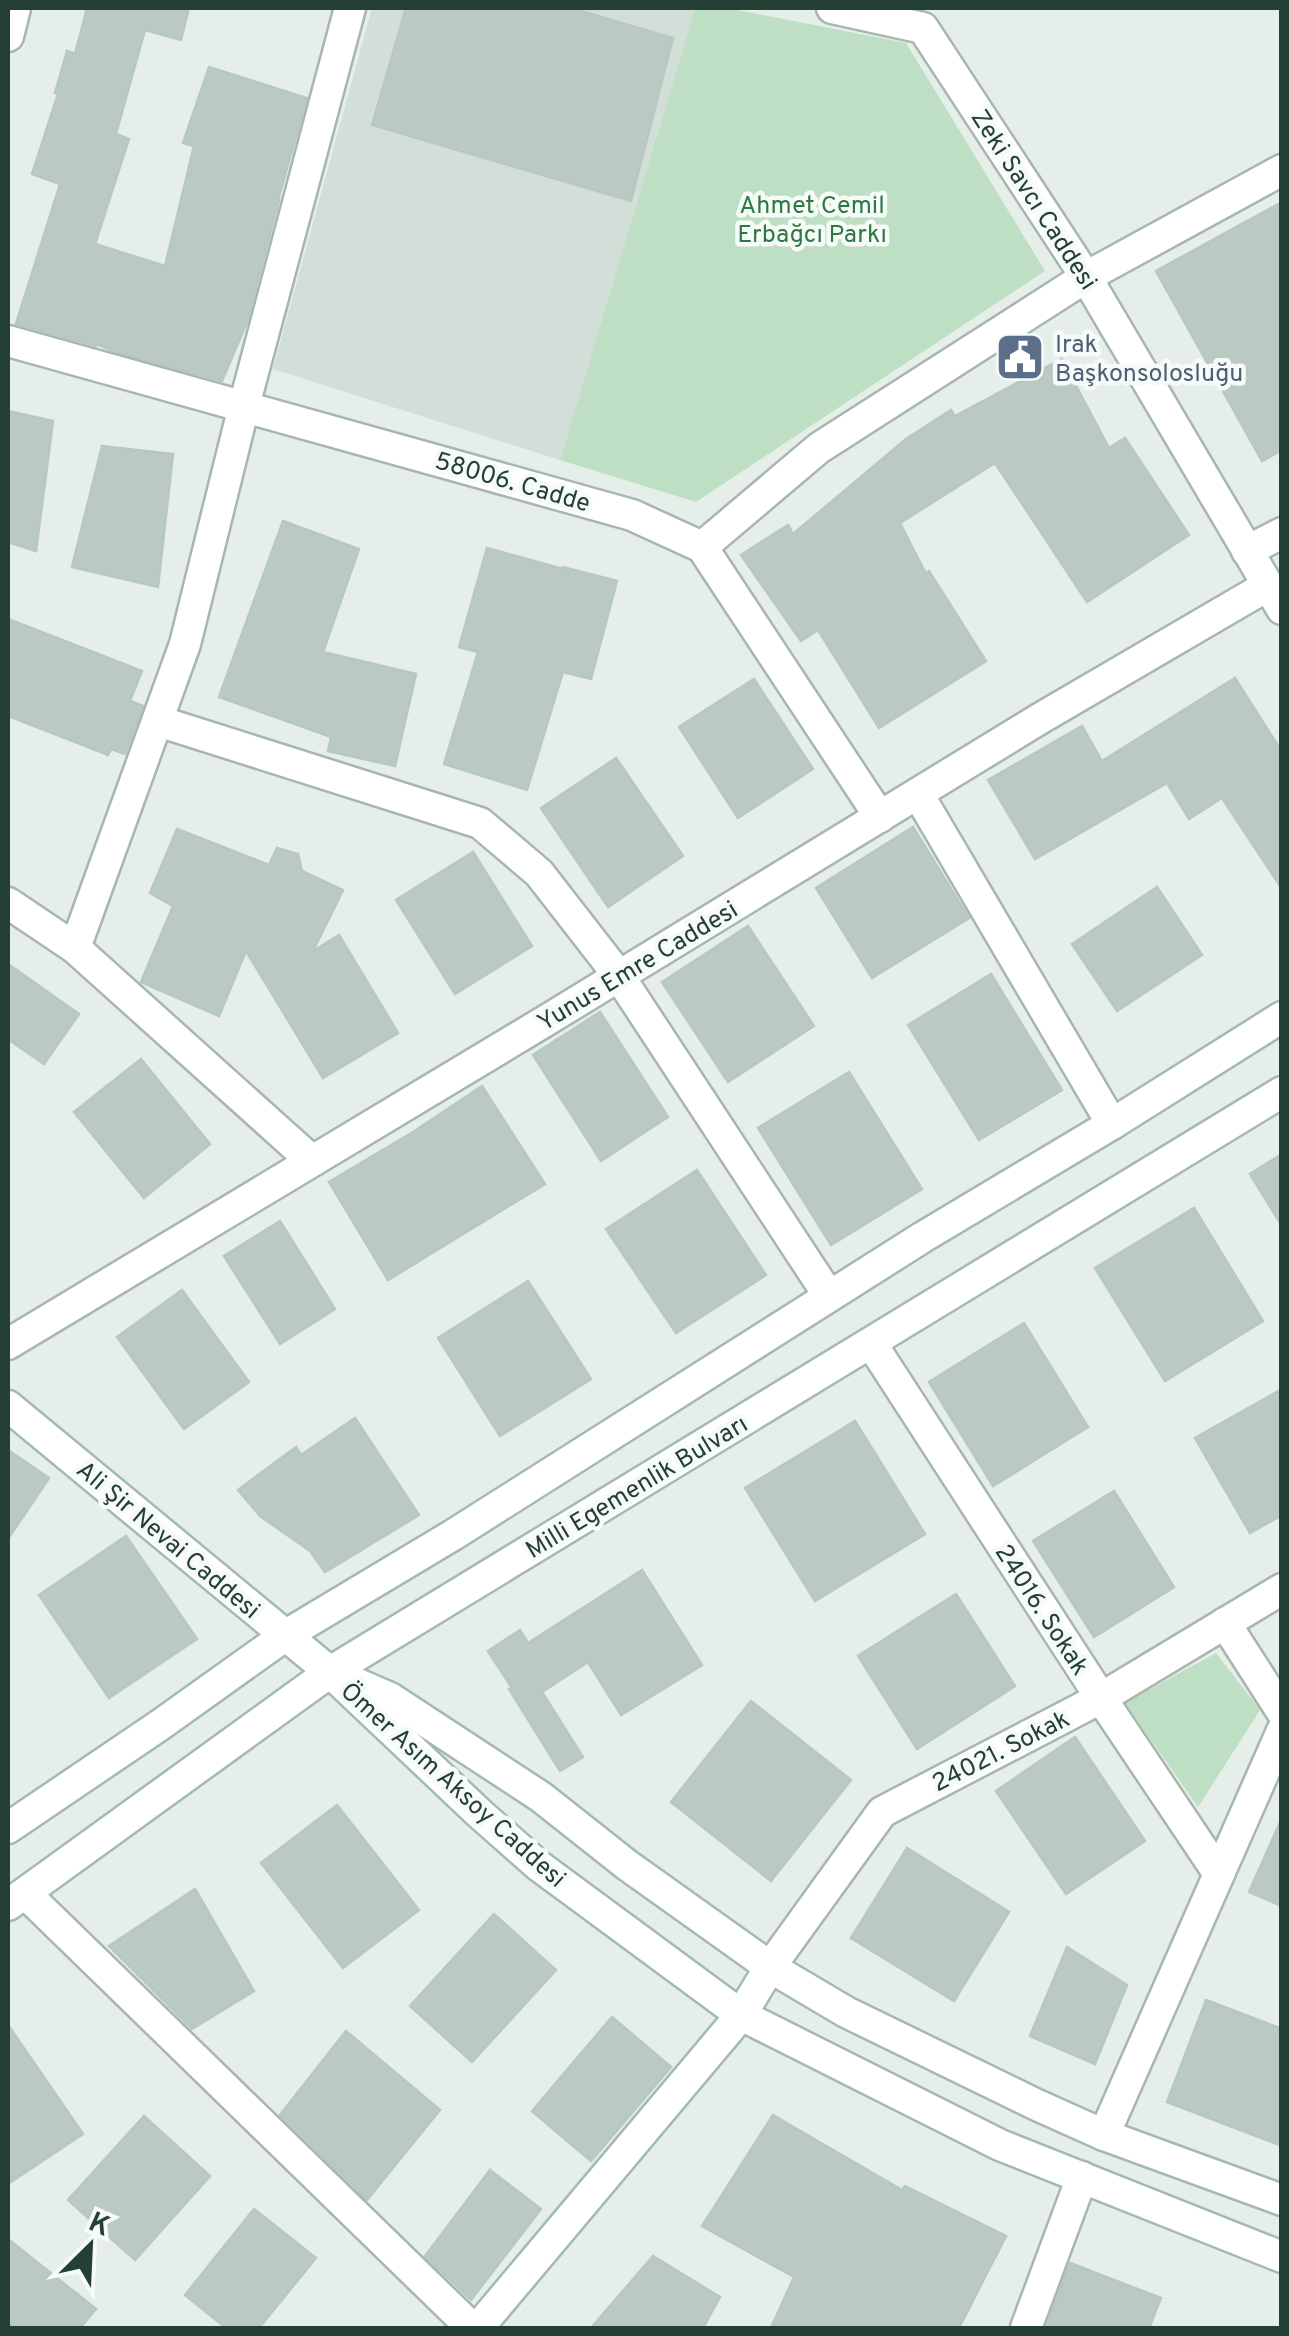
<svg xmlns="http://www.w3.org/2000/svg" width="1289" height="2336" font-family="Overpass,sans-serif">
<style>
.built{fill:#d3ded8}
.green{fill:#bedfc3}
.building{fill:#bac9c2;stroke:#b7c8bf;stroke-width:2.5}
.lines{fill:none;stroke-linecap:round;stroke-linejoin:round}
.street-casing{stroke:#a7b6af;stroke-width:35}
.secondary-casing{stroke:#a3baaf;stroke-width:35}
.street{stroke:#fff;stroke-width:30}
.secondary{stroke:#fff;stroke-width:30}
.labels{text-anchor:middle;stroke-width:9;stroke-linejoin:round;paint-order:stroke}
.street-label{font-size:25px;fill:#244035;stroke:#f6faf8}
.park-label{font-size:25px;fill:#2e7841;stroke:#f6faf8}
.service-label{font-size:25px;fill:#4e5e75;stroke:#f6faf8;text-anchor:start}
</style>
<rect width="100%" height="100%" fill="#e5eee9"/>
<!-- built -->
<polygon class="built" points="372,8 695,8 560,460 273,369"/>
<!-- green -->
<g class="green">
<polygon points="695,8 727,8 906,43 1045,271 696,502 560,460"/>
<polygon points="1216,1653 1260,1710 1198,1807 1125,1703"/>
</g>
<!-- building -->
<g class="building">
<polygon points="87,8 189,8 181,40 145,30 116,134 129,139 95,244 165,266 194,146 183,143 209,67 307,98 278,200 279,200 247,322 222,381 115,352 97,344 96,346 16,324 60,184 32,174 58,94 55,93 67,51 75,54"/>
<polygon points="406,8 571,8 673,38 631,201 372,125"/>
<polygon points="1282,202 1282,450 1262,461 1156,271"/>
<polygon points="1062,359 1109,448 1125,438 1189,535 1087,602 995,463 900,523 926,574 929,571 986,661 879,728 818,630 801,641 741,555 788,525 793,534 906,439 951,410 955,416"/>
<polygon points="8,411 53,421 36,551 8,542"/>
<polygon points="102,446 173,454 158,587 72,567"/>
<polygon points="283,521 359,549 323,652 416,674 395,766 328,751 331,737 219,697"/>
<polygon points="487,548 563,569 563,567 617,581 591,679 563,672 527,790 444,764 478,652 459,647"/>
<polygon points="8,619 142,671 130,701 143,706 125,754 111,749 108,755 8,716"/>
<polygon points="1235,678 1282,752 1282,889 1222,798 1189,819 1167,783 1035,859 988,780 1082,726 1102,761"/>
<polygon points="754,679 813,769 738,818 679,727"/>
<polygon points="616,758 683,856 608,907 541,808"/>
<polygon points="913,827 969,918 872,978 816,888"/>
<polygon points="177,829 269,865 277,848 298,854 302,871 343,890 313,951 339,935 398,1033 323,1078 246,951 219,1016 141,982 173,906 150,893"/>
<polygon points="473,852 532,946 455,994 396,900"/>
<polygon points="1157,887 1202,955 1117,1011 1072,944"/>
<polygon points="748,926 814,1026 728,1082 662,982"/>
<polygon points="8,964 79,1014 44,1064 8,1039"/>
<polygon points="991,974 1062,1090 979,1140 908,1025"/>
<polygon points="600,1012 668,1117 601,1161 533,1055"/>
<polygon points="141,1059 210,1144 144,1198 74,1112"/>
<polygon points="849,1072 922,1189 831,1245 758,1128"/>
<polygon points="482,1086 545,1184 388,1280 329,1182 413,1132"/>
<polygon points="1282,1154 1282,1226 1250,1174"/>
<polygon points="697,1170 766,1275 676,1333 606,1229"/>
<polygon points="1194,1208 1263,1321 1165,1381 1095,1268"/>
<polygon points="280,1221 335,1309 280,1344 224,1256"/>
<polygon points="528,1281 591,1379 500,1436 438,1338"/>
<polygon points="182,1290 249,1382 184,1429 117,1337"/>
<polygon points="1024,1323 1088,1427 993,1486 929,1382"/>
<polygon points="1282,1389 1282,1515 1250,1533 1195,1438"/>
<polygon points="355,1418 419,1515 325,1572 310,1551 260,1516 238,1490 296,1447 301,1455"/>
<polygon points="855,1421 925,1534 815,1601 745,1488"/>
<polygon points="8,1450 49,1478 8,1539"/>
<polygon points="1114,1491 1174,1587 1094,1637 1033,1541"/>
<polygon points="126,1536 197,1639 109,1698 39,1595"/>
<polygon points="642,1570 702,1665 621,1715 588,1662 542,1692 583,1757 560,1771 509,1689 512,1688 488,1651 520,1630 528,1643"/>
<polygon points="956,1594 1015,1686 917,1749 858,1656"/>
<polygon points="751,1701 851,1780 771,1881 671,1802"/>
<polygon points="1075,1737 1145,1841 1066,1894 996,1791"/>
<polygon points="337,1805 419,1910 343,1968 261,1863"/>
<polygon points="1282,1818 1282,1906 1249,1892"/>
<polygon points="907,1848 1009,1912 954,2001 851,1938"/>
<polygon points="195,1889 254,1991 192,2029 109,1946"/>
<polygon points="494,1914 556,1970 472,2062 410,2006"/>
<polygon points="1067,1947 1127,1985 1095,2064 1030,2036"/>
<polygon points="1206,2000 1282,2029 1282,2146 1167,2102"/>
<polygon points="612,2017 671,2067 591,2161 532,2111"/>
<polygon points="8,2025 83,2134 8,2184"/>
<polygon points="346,2031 440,2110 367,2200 280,2115"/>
<polygon points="773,2115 902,2190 905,2186 1006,2236 959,2328 771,2328 794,2277 702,2226"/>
<polygon points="144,2116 210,2176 135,2260 68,2200"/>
<polygon points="490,2170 541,2209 471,2300 425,2256"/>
<polygon points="254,2209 316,2258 259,2328 226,2328 185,2295"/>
<polygon points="8,2239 96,2309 80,2328 8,2328"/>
<polygon points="653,2256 720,2297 703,2328 591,2328"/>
<polygon points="1070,2263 1161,2298 1149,2328 1046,2328"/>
</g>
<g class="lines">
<!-- street casing -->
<g class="street-casing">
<g id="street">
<polyline points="832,8 923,28 1086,277 1282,609"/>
<polyline points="8,36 15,8"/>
<polyline points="8,341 632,515 702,547 880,817"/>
<polyline points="702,547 819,448 1086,277 1282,170"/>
<polyline points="1247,551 1282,533"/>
<polyline points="158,721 480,823 539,873 619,976 829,1296"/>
<polyline points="918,794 1112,1124"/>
<polyline points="8,903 75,948 312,1161"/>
<polyline points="75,948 185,644 244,406 350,8"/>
<polyline points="871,1343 1101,1698 1219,1874"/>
<polyline points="8,1344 542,1023 1041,718 1267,586"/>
<polyline points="1225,1623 1282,1712"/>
<polyline points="26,1894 472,2328"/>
<polyline points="770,1967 882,1812 1101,1698 1282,1589"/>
<polyline points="1104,2135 1282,1731"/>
<polyline points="1026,2328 1082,2177"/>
</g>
</g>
<!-- secondary casing -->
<g class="secondary-casing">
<g id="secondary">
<polyline points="8,1406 330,1672 479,1813 539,1866 741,2015 1000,2145 1282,2257"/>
<polyline points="351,1681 390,1698 541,1797 627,1865 770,1967 846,2012 1037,2105 1104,2135 1282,2200"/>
<polyline points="8,1828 160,1725 286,1635 453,1535 923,1237 1112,1124 1282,1017"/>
<polyline points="8,1905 330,1672 1282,1092"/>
<polyline points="478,2328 741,2015 770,1967"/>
</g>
</g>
<!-- street -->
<use href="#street" class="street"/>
<!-- secondary -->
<use href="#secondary" class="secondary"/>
</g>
<!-- icons -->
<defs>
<g id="civic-square" transform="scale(2.5)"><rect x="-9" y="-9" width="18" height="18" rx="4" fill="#5c6f8a" stroke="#f6faf8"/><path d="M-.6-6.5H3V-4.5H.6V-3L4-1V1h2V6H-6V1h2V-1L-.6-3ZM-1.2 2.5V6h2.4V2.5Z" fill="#fff"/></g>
</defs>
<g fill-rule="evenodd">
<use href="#civic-square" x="1020" y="357"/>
</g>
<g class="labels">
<!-- street labels -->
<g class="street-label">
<text transform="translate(1035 199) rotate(57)" y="9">Zeki Savcı Caddesi</text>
<text transform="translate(513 481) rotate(16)" y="9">58006. Cadde</text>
<text transform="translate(637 965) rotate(-31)" y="9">Yunus Emre Caddesi</text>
<text transform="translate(636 1486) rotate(-31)" y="9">Milli Egemenlik Bulvarı</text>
<text transform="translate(169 1539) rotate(40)" y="9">Ali Şir Nevai Caddesi</text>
<text transform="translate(1043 1609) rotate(57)" y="9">24016. Sokak</text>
<text transform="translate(1000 1750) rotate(-27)" y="9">24021. Sokak</text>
<text transform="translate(454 1784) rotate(42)" y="9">Ömer Asım Aksoy Caddesi</text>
</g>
<!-- park labels -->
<g class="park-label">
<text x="812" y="213">Ahmet Cemil<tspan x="812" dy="29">Erbağcı Parkı</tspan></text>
</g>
<!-- service labels -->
<g class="service-label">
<text x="1055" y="352">Irak<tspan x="1055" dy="29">Başkonsolosluğu</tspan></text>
</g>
</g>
<!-- border -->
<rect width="1289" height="2336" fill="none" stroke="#244035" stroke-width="20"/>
<!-- north arrow -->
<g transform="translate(90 2246) rotate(24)" stroke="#f6faf8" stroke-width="8" paint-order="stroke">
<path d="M0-8L18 38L0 25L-18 38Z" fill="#244035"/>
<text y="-15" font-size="28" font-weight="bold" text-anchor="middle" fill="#244035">K</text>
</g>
</svg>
